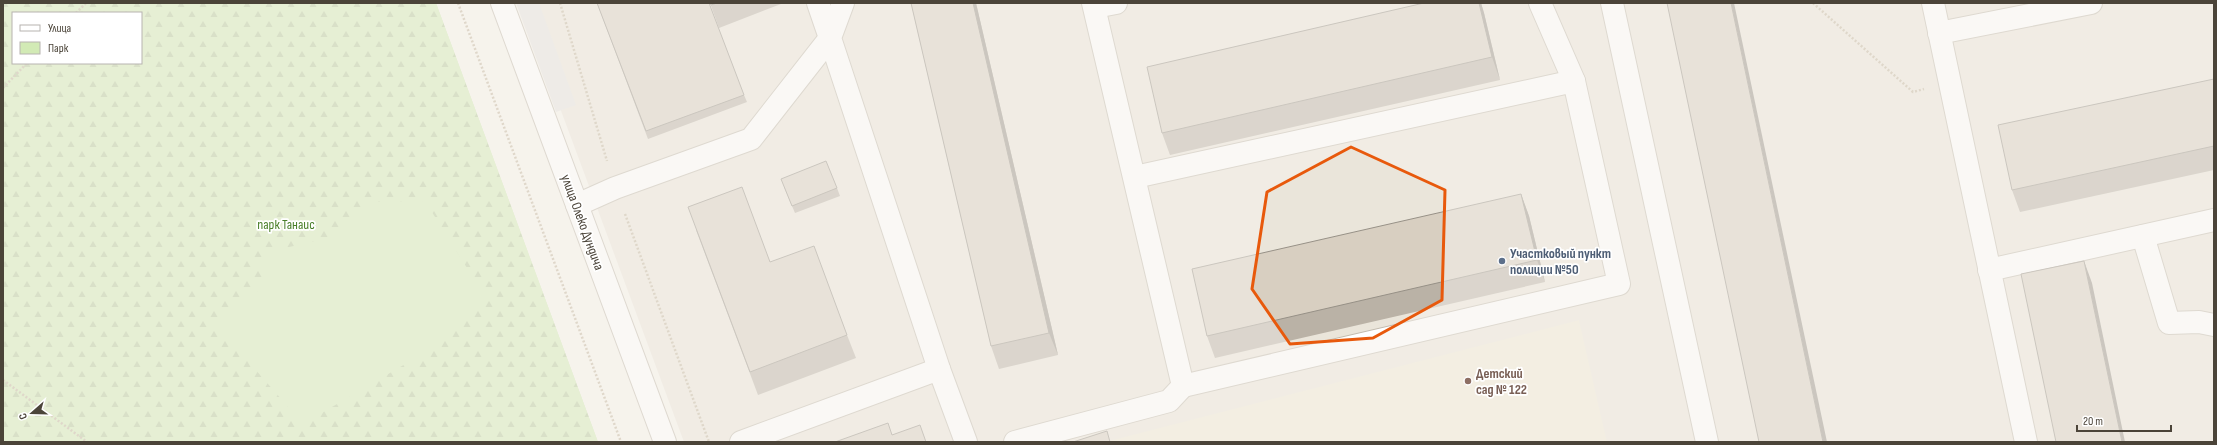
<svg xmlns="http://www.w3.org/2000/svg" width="2217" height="445" font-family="'Sofia Sans Condensed',sans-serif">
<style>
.residential{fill:#eae5da}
.education{fill:#efe8d6}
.green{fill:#d2eab5;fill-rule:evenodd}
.forest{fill:url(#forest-firs);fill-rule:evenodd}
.parking{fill:#e5e3e0}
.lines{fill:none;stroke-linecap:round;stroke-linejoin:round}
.minor-casing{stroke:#c2bbae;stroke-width:24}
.path{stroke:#c4b79f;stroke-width:2.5;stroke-dasharray:2 2;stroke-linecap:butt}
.minor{stroke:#fff;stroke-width:22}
.wall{fill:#bab2a6}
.shaded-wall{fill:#979187}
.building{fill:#d8cfc1;stroke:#979187}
.marked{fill:none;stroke:#e8590c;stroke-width:3;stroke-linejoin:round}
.service-dot{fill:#5c6f8a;stroke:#fff;stroke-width:1.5}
.education-dot{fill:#8d6e63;stroke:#fff;stroke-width:1.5}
.labels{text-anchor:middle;stroke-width:3.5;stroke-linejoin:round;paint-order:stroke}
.street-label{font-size:14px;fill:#4b4439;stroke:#fff}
.park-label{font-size:14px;fill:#4a7f2a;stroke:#fff}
.service-label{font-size:14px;font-weight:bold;fill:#4e5e75;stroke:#fff;text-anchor:start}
.education-label{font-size:14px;font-weight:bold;fill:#785e54;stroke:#fff;text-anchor:start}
</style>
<defs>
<pattern id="forest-firs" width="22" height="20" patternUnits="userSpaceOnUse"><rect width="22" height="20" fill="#d2eab5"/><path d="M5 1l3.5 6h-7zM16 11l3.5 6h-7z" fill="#b6ca9c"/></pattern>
</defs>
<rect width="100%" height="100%" fill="#f6f3ec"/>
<!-- residential -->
<polygon class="residential" points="521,3 2214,3 2214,442 684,442"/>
<!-- education -->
<polygon class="education" points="1579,320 1607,442 1105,442"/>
<!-- green -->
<path class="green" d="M3,3H436L598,442H3ZM13,13H141V63H13Z"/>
<!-- forest -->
<path class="forest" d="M3,3H436L598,442H3ZM13,13H141V63H13ZM425,201L484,295L424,353L303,424L213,321L262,288V253L325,239L378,202Z"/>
<!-- parking -->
<polygon class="parking" points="516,3 539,3 576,105 556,112"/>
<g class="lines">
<!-- minor casing -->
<g class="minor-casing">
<g id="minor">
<polyline points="502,3 665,442"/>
<polyline points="843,3 830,38 939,369"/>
<polyline points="1540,3 1574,81"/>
<polyline points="1612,3 1707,442"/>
<polyline points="1933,3 2026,442"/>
<polyline points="1095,7 1116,3"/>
<polyline points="1939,33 2091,3"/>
<polyline points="1135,177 1574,81 1619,284 1183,386"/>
<polyline points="577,205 615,188 751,139 830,38 818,3"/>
<polyline points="2143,236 2169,323 2199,322 2214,325"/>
<polyline points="1989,270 2214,220"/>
<polyline points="741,442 939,369 966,442"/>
<polyline points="1015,442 1169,401 1183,386 1093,3"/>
</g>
</g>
<!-- path -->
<g class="path">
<polyline points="458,3 621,442"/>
<polyline points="560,3 607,161"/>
<polyline points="1813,3 1913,92 1924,89"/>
<polyline points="76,13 86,3"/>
<polyline points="3,88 27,63"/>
<polyline points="625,214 709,442"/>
<polyline points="3,380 87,442"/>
</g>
<!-- minor -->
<use href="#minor" class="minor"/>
</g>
<!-- wall -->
<g class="wall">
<polygon points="597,3 744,95 747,102 648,139"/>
<polygon points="710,3 781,3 781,4 719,28"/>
<polygon points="911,3 976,3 1058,355 999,369 991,346"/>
<polygon points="1424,3 1481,3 1484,13 1500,80 1170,155 1162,133"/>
<polygon points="2214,79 2214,170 2020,212 2012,190"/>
<polygon points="784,187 837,188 840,196 795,213"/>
<polygon points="1521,194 1529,216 1545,282 1215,358 1207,336"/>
<polygon points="696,230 770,262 847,335 856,358 758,395"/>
</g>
<!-- shaded-wall -->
<g class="shaded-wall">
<polygon points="973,3 976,3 1058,355 1049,333"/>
<polygon points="1479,3 1481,3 1484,13 1500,80 1492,57"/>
<polygon points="1731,3 1734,3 1827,442 1823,442"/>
<polygon points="1521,194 1529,216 1545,282 1537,260"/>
<polygon points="2084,261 2092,283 2125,442 2122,442"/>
</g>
<!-- building -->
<g class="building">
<polygon points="597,3 709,3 744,95 646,131"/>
<polygon points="710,3 717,3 711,5"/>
<polygon points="911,3 973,3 1049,333 991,346"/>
<polygon points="1424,3 1479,3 1492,57 1162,133 1147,67"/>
<polygon points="1667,3 1731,3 1823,442 1759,442"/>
<polygon points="2214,79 2214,146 2012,190 1998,125"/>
<polygon points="826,161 837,188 792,206 781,179"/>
<polygon points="742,187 770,262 814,246 847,335 750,372 688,207"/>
<polygon points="1521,194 1537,260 1207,336 1192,269"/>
<polygon points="2084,261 2122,442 2056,442 2021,274"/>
<polygon points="888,423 892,435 920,425 926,442 835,442"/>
<polygon points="1107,431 1110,442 1073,442"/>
</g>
<!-- marked area -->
<path d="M0 0H2217V445H0ZM1351,147L1445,190L1442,300L1373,338L1290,344L1252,289L1267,192Z" fill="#f6f3ec" fill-opacity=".55" fill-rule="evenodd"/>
<path class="marked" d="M1351,147L1445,190L1442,300L1373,338L1290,344L1252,289L1267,192Z"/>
<!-- markers -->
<circle class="service-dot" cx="1502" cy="261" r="4"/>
<circle class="education-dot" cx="1468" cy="381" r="4"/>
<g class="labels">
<!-- street labels -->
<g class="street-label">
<text transform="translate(583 222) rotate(70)" y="5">улица Олеко Дундича</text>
</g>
<!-- park labels -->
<g class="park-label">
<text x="286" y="229">парк Танаис</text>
</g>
<!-- service labels -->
<g class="service-label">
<text x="1510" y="258">Участковый пункт<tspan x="1510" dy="16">полиции №50</tspan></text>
</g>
<!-- education labels -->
<g class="education-label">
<text x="1476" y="378">Детский<tspan x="1476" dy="16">сад № 122</tspan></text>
</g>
</g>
<!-- border -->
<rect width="2217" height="445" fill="none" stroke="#4b4439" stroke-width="8"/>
<!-- legend -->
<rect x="12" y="12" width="130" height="52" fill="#ffffff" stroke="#b7b4b0"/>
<rect x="20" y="25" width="20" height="6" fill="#ffffff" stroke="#b7b4b0"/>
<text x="48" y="32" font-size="12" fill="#4b4439">Улица</text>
<rect x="20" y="42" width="20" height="12" fill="#d2eab5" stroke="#b7b4b0"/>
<text x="48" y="52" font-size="12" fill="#4b4439">Парк</text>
<!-- north arrow -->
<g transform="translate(32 413) rotate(250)" stroke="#ffffff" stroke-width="3" paint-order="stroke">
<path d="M0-3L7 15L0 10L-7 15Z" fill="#4b4439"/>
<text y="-6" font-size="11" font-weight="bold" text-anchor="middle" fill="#4b4439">С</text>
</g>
<!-- scale -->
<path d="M2077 425v6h94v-6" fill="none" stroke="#4b4439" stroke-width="2"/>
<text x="2083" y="425" font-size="12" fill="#4b4439" stroke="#ffffff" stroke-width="3" paint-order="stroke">20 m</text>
</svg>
